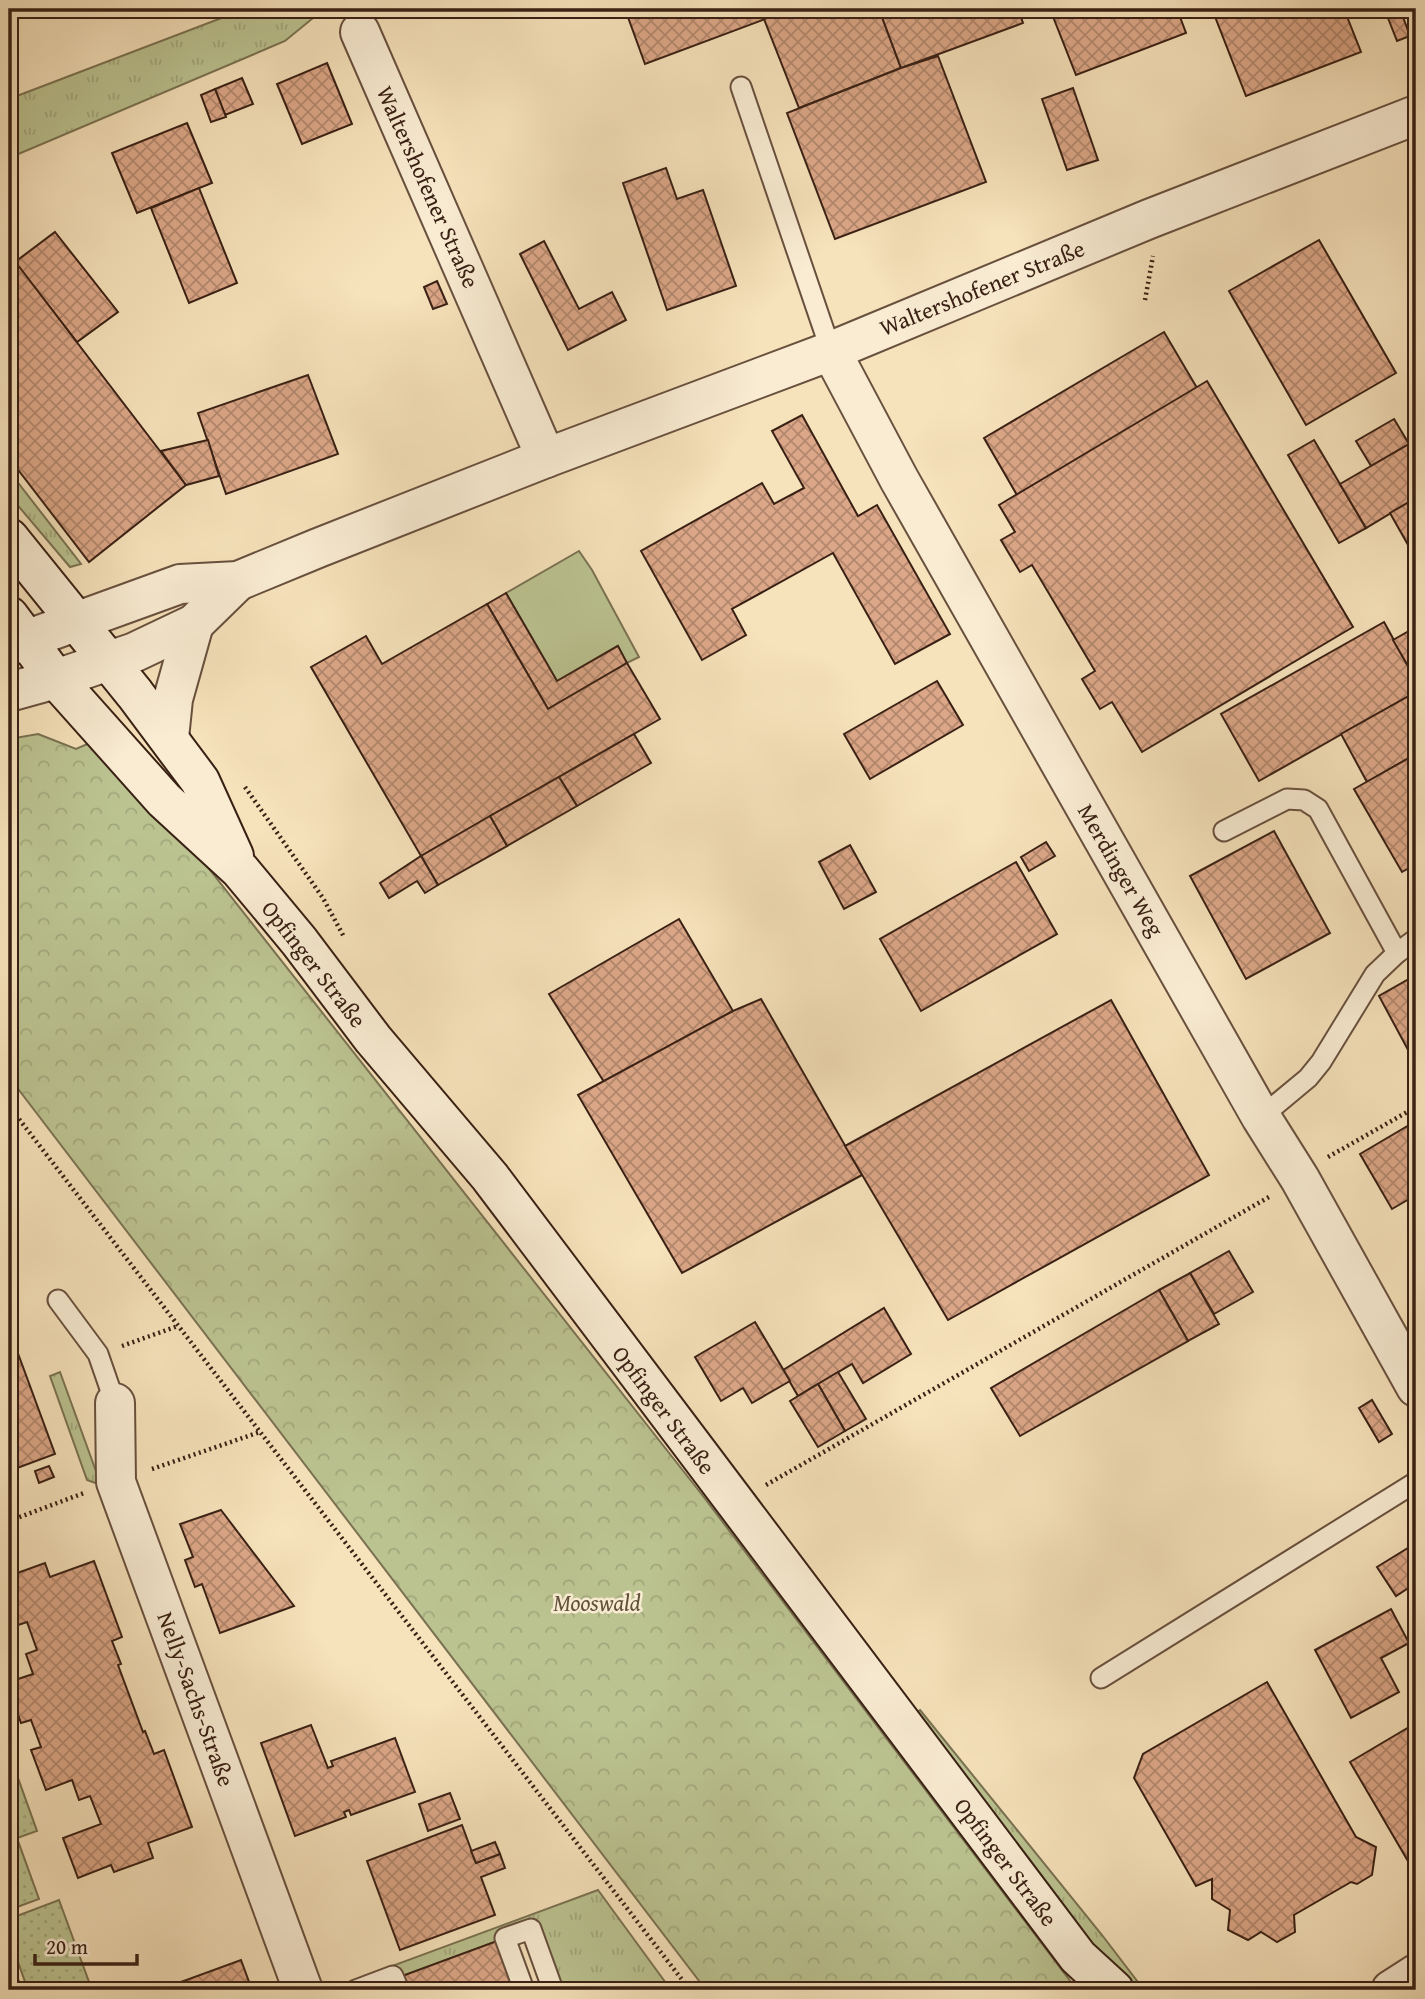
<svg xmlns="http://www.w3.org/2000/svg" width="1425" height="1999" font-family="'Gentium Book Plus',serif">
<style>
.grass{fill:url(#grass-tufts);stroke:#7a7252;stroke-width:2}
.forest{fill:url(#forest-crowns);stroke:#7a7252;stroke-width:2}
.park{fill:#bbc391;stroke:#7a7252;stroke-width:2}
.garden{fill:url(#garden-dots);stroke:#7a7252;stroke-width:2}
.building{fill:url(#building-cross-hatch);stroke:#392014;stroke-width:2}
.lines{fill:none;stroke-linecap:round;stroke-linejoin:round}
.service-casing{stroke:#68503e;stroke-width:23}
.minor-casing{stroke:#68503e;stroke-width:42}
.secondary-casing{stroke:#392014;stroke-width:42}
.path{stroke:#392014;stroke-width:4.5;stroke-dasharray:2 3.5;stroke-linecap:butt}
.service{stroke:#f9ecd3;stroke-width:19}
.minor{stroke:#f9ecd3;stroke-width:38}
.secondary{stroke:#f9ecd3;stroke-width:38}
.labels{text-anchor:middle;stroke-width:5;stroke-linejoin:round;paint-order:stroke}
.street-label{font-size:23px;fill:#392014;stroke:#f9ecd3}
.park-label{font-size:23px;font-style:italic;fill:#60513a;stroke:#f9ecd3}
</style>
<defs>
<pattern id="grass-tufts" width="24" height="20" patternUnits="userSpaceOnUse" patternTransform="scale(1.75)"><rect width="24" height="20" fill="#bbc391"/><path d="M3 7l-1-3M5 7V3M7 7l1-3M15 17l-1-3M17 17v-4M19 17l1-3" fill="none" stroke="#a2a77c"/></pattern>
<pattern id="forest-crowns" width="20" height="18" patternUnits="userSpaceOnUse" patternTransform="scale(1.75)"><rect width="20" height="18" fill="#bbc391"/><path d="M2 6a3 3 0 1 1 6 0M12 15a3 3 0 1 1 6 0" fill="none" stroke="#a2a77c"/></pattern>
<pattern id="garden-dots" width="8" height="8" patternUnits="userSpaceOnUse" patternTransform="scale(1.75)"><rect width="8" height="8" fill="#bbc391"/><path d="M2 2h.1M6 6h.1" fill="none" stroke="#a2a77c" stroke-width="1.8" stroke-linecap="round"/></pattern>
<pattern id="building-cross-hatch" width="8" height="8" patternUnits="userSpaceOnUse" patternTransform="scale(1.75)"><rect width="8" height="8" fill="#dca788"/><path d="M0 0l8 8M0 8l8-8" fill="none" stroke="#b3886e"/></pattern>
</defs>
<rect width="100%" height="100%" fill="#f6e2bb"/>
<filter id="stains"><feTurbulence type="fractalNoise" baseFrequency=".00286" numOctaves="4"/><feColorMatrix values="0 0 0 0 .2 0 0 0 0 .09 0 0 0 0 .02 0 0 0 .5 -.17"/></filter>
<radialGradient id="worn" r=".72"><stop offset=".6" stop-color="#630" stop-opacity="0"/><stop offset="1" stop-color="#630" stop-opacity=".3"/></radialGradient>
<!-- grass -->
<g class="grass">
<polygon points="245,9 324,9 285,41 9,158 9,99"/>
<polygon points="9,471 81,564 70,567 9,495"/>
<polygon points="60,1372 101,1485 87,1480 50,1376"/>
<polygon points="920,1710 1102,1935 1144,1990 1133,1990 1083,1933 914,1714"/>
<polygon points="598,1890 671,1990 553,1990 531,1929 394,1979 356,1990 336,1990 335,1987"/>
</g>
<!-- forest -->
<polygon class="forest" points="38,734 76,749 92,742 206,865 703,1496 1077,1990 706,1990 9,1077 9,739"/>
<!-- park -->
<polygon class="park" points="579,551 592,570 639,657 627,663 617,646 557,681 506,593"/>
<!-- garden -->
<g class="garden">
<polygon points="9,1753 37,1831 17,1838 39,1899 9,1910"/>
<polygon points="59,1900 92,1990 28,1990 9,1937 9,1919"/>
</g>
<!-- building -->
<g class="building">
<polygon points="625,9 792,9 645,64"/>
<polygon points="792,9 879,9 901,68 799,108 764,19"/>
<polygon points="879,9 1018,9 1023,23 901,68"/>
<polygon points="1050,9 1177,9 1186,33 1076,75"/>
<polygon points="1212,9 1344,9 1361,52 1246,96"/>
<polygon points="1400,9 1410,36 1397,41 1386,13"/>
<polygon points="938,56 986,182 835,239 787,113 901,68"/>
<polygon points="327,63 352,124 302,144 277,84"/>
<polygon points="242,78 253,104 225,115 215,89"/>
<polygon points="1073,88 1098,160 1067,170 1042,99"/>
<polygon points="215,89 226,117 211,122 201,95"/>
<polygon points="187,123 212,183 137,213 112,153"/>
<polygon points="666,168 677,199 703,190 736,286 667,310 623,183"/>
<polygon points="199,188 237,283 189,303 151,208"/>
<polygon points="55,232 118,312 77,342 15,262"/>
<polygon points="1319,240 1396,373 1306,425 1229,291"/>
<polygon points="544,241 579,309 612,292 626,320 568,350 520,254"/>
<polygon points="14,260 186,485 89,562 9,458 9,264"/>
<polygon points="437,281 447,304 433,309 424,287"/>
<polygon points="1164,332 1197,388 1017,495 984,438"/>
<polygon points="308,375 338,454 226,494 198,413"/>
<polygon points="1207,381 1353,627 1142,752 1112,702 1100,709 1082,679 1095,671 1032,565 1020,572 1001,540 1015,532 999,505"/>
<polygon points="802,415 858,516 877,505 950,634 895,664 833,553 732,609 746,635 702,660 641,551 762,483 774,504 804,488 772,431"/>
<polygon points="1394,419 1409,444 1371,466 1356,441"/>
<polygon points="208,440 219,476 186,485 161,451"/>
<polygon points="1314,440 1366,528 1339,543 1288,455"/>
<polygon points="1416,440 1416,498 1366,528 1340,484"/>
<polygon points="1416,498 1416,559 1390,513"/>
<polygon points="506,593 557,681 618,646 627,663 548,709 487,604"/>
<polygon points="487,604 548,709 627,663 660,719 421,856 311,667 366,636 382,664"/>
<polygon points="1384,622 1416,680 1416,692 1259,781 1221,714"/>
<polygon points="1416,627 1416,680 1393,640"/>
<polygon points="937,681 963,725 870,779 844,734"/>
<polygon points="1416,692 1416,754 1367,782 1341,734"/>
<polygon points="634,734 651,763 577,806 559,777"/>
<polygon points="1416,754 1416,864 1402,872 1354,789"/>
<polygon points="559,777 577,806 507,846 490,816"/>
<polygon points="490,816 507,846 438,885 421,856"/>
<polygon points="1274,831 1330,933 1246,979 1190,876"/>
<polygon points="1046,842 1055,856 1029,871 1021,857"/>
<polygon points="850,845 876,892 844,909 819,862"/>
<polygon points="421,856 438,885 425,893 417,881 389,898 380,883"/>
<polygon points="1016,862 1057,934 921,1011 880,939"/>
<polygon points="679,919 733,1011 604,1082 549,994"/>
<polygon points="1416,975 1416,1060 1414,1061 1379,996"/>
<polygon points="761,999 862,1175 682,1273 578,1095 733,1011"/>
<polygon points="1111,1000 1209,1175 948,1320 845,1146"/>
<polygon points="1416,1121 1416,1195 1392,1209 1360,1154"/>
<polygon points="1229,1251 1253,1292 1214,1314 1190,1273"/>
<polygon points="1190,1273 1219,1324 1188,1341 1159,1290"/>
<polygon points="1159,1290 1188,1341 1020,1436 991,1388"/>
<polygon points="884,1308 911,1354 863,1383 852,1364 798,1396 783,1370"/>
<polygon points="755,1322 790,1381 752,1403 743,1388 721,1401 695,1357"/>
<polygon points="9,1329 55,1454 9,1471"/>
<polygon points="838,1372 866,1419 845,1431 818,1384"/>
<polygon points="818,1384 845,1431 818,1447 790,1401"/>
<polygon points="1372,1400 1392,1434 1379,1442 1359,1408"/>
<polygon points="49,1466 54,1477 39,1483 35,1471"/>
<polygon points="221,1510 294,1606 220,1633 202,1584 195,1587 185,1560 193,1557 180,1524"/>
<polygon points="1416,1543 1416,1583 1396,1596 1377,1567"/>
<polygon points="94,1561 122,1637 112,1641 121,1664 118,1665 143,1732 145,1731 154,1754 164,1750 192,1827 148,1843 153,1858 114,1872 111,1865 78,1878 63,1838 101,1824 90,1796 79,1800 72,1780 46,1790 31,1750 41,1747 31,1720 21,1723 9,1689 9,1682 33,1674 26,1654 37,1650 27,1622 9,1628 9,1576 45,1563 50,1577"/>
<polygon points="1391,1609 1409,1643 1381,1658 1399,1692 1351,1718 1315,1650"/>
<polygon points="1267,1682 1356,1837 1376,1847 1372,1875 1357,1884 1351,1882 1294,1915 1295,1932 1277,1942 1261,1932 1248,1940 1228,1930 1230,1910 1212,1899 1212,1879 1196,1886 1134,1778 1143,1754"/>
<polygon points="1416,1723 1416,1757 1414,1759 1416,1763 1415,1873 1350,1762"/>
<polygon points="311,1725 328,1768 333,1766 331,1761 395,1738 415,1792 351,1815 349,1810 344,1812 346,1817 295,1836 261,1743"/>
<polygon points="450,1793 460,1819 428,1831 419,1804"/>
<polygon points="462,1825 476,1863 500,1854 505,1868 481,1877 495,1915 400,1950 367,1861"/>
<polygon points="495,1842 500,1854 476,1863 471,1851"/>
<polygon points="505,1938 524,1990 399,1990 394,1979"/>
<polygon points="9,1955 22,1990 9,1990"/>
<polygon points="241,1960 252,1990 159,1990"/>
</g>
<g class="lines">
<!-- service casing -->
<g class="service-casing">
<g id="service">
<polyline points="741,87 831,351"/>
<polyline points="1224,831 1287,799 1304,800 1318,809 1397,953"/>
<polyline points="1261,1117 1308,1078 1321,1062 1375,974 1397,953 1416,939"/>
<polyline points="58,1300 98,1354 115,1403"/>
<polyline points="1101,1678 1416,1482"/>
<polyline points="356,1990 393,1976 399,1990"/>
<polyline points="524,1990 505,1938 531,1929 553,1990"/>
</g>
</g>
<!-- minor casing -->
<g class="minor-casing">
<g id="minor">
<polyline points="360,32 546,458"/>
<polyline points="831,351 899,479 1261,1117 1300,1179 1416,1387"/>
<polyline points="9,646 180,584 238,581 318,548 546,458 831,351 1149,219 1416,115"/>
<polyline points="9,692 56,679 135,652 194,624 238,581"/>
<polyline points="169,738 173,699 194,624"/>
<polyline points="115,1403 116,1482 303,1990"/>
<polyline points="1391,1990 1416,1974"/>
</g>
</g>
<!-- secondary casing -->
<g class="secondary-casing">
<g id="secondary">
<polyline points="9,538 135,694 200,781 234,856"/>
<polyline points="9,616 56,679 164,800 240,870 299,941 373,1039 490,1177 1078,1957 1114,1990"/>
</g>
</g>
<!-- path -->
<g class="path">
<polyline points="1145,300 1153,256"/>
<polyline points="245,787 323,898 344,937"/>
<polyline points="9,1106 690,1990"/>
<polyline points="1328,1157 1416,1107"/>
<polyline points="122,1346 178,1326"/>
<polyline points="152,1469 260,1432"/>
<polyline points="766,1485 1269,1197"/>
<polyline points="9,1521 84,1493"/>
</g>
<!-- service -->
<use href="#service" class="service"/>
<!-- minor -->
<use href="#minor" class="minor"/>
<!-- secondary -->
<use href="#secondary" class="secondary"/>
</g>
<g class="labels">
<!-- street labels -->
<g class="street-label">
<text transform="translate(428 187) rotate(66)" y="8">Waltershofener Straße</text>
<text transform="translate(982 288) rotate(-22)" y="8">Waltershofener Straße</text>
<text transform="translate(1121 870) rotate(60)" y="8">Merdinger Weg</text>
<text transform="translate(314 964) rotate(52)" y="8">Opfinger Straße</text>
<text transform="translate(664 1410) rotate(53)" y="8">Opfinger Straße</text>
<text transform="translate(196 1699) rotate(70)" y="8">Nelly-Sachs-Straße</text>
<text transform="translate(1006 1862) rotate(53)" y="8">Opfinger Straße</text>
</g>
<!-- park labels -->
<g class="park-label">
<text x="597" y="1611">Mooswald</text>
</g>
</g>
<!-- margin -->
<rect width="1425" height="1999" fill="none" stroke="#f6e2bb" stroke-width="35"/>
<rect x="10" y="10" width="1404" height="1978" fill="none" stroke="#392014" stroke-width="3.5"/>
<rect x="18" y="18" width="1390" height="1964" fill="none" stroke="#392014" stroke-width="2"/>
<!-- scale -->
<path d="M35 1954v10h102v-10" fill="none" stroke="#392014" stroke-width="3.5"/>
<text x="46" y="1954" font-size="21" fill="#392014" stroke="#f9ecd3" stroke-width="5" paint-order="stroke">20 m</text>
<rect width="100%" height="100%" filter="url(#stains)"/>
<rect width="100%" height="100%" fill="url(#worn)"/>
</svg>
